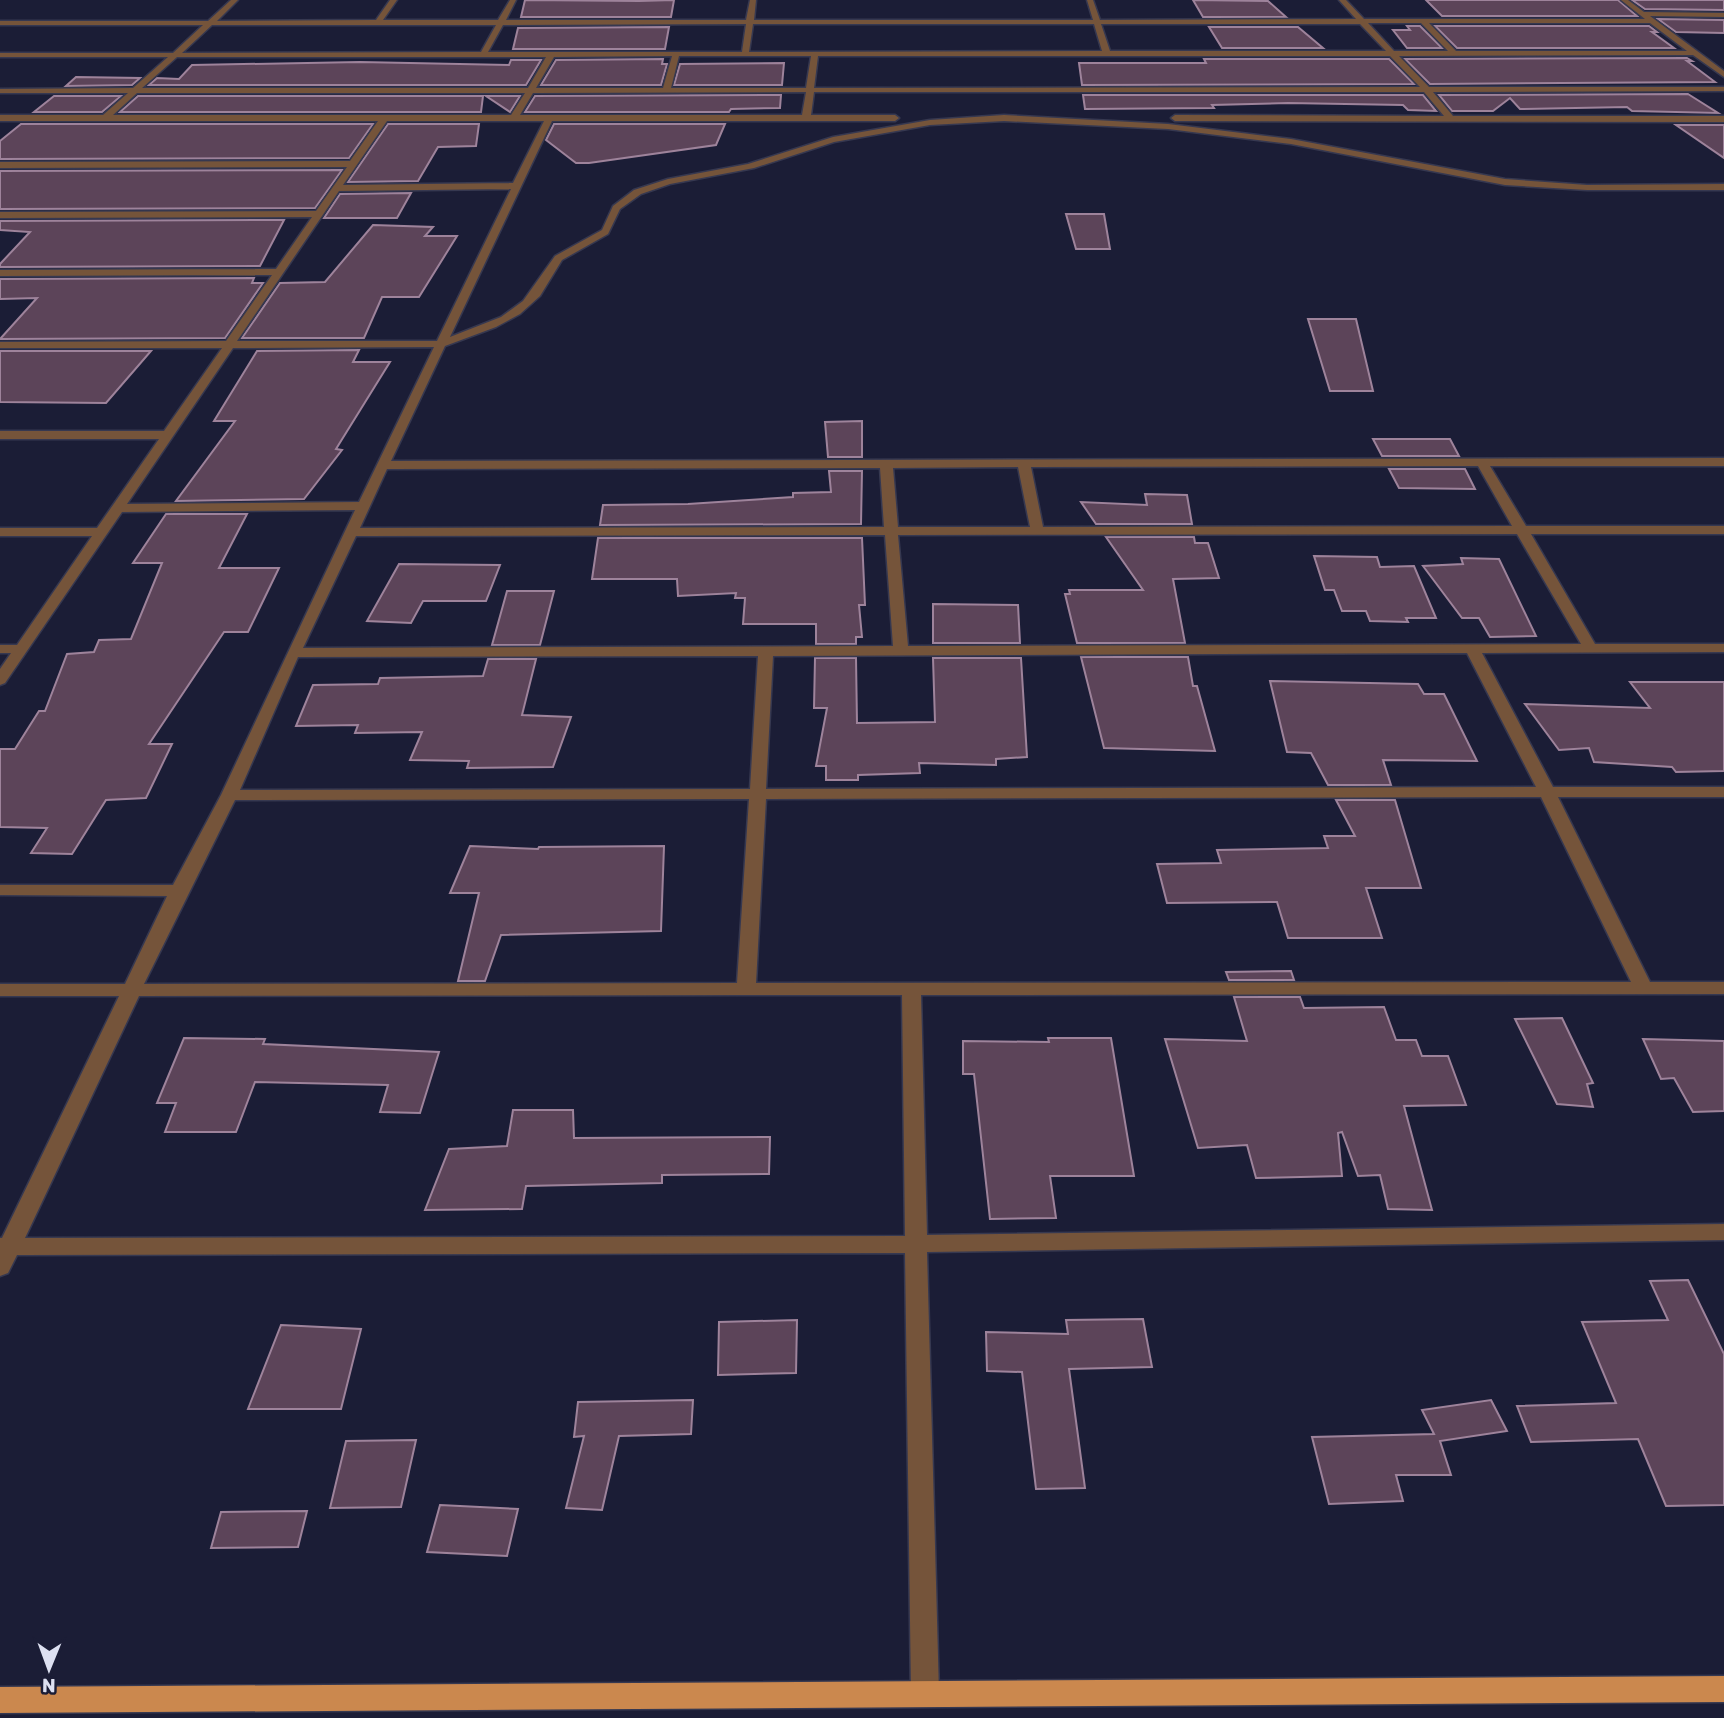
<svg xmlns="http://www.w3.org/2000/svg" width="1724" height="1718" font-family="Rubik,sans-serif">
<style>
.building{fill:#5c4459;stroke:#9e839b;stroke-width:2}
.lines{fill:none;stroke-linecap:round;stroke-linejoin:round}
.minor-casing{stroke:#363850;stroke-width:3}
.major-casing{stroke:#363850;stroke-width:3}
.minor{fill:#75543a;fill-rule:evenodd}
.major{fill:#cb884e;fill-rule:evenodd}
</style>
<rect width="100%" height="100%" fill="#1b1d36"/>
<!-- building -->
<g class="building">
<polygon points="525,0 639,1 674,0 671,17 521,17"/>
<polygon points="1193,0 1268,1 1286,17 1203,17"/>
<polygon points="1426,0 1618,0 1637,16 1442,16"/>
<polygon points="1632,0 1724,0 1724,10 1645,9"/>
<polygon points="1658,19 1724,20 1724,33 1676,32"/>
<polygon points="1407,26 1420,26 1442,48 1407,48 1393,30 1410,30"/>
<polygon points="1435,26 1649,26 1657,32 1652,32 1674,48 1457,48"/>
<polygon points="669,27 665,49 513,49 518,28"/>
<polygon points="1209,27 1298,27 1323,48 1222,48"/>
<polygon points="1687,58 1692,61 1687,61 1715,82 1430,84 1405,59"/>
<polygon points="663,59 662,64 667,64 661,85 541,85 556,60"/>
<polygon points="1204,59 1389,59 1414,84 1082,85 1079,63 1206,63"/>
<polygon points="511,60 541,60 526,85 149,85 157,78 179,79 192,65 360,62 509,65"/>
<polygon points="784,63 782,85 674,85 680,64"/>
<polygon points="76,77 140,78 132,85 66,86"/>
<polygon points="1688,94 1718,113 1632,111 1627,107 1520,109 1510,98 1493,111 1452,111 1439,95"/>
<polygon points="781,95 780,108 731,109 729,112 525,112 535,96"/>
<polygon points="1083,95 1423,95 1436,111 1408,110 1403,105 1288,103 1212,105 1214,108 1085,109"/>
<polygon points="54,96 121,96 102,112 34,112"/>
<polygon points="138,96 483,96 481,112 120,112"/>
<polygon points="486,96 520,96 510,112"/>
<polygon points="21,124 373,124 349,158 0,159 0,141"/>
<polygon points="388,124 479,124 476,146 438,147 418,181 348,182"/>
<polygon points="554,124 725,124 716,145 589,163 576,163 546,140"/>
<polygon points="1676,125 1724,125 1724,158"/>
<polygon points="342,170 315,208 0,209 0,171"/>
<polygon points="411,193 397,218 324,218 340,194"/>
<polygon points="1066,214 1104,214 1110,249 1076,249"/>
<polygon points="284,220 260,266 0,267 0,264 30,232 0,230 0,221"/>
<polygon points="373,225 433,227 425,236 457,236 419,297 382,297 364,338 242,338 280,283 325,282"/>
<polygon points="254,278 252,283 263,283 225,338 0,339 37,298 0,299 0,279"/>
<polygon points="1308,319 1356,319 1373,391 1330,391"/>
<polygon points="359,350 353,362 390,362 336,449 342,450 304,499 176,501 235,421 214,421 257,351"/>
<polygon points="0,351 151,351 106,403 0,402"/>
<polygon points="862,421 862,457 828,457 825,422"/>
<polygon points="1373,439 1450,439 1459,456 1382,456"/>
<polygon points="1389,469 1465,469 1475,489 1399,488"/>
<polygon points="829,471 862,471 861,524 600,525 603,505 688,504 793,497 793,493 831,492"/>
<polygon points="1145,494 1187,495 1192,524 1096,524 1081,502 1147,505"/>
<polygon points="166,514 247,514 219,568 279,568 248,632 224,632 149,744 172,744 146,798 106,800 72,854 31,853 47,828 0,827 0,749 15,749 39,711 45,711 67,654 94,652 99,640 131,639 162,563 133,563"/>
<polygon points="1106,537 1194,537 1195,543 1208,543 1219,578 1173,579 1185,643 1077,643 1065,594 1070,594 1069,590 1143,590"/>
<polygon points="598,538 862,538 865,605 859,605 862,637 856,637 856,644 816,644 816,624 743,624 745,598 735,598 736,593 678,596 677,579 592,579"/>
<polygon points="1314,556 1377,557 1380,567 1414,566 1436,618 1406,618 1408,622 1370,621 1366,611 1342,611 1334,590 1325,590"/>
<polygon points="1461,558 1499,559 1536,636 1490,637 1479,618 1462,618 1423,566 1463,564"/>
<polygon points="399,564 500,565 486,601 423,601 411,623 367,621"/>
<polygon points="507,591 554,591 540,645 492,645"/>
<polygon points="933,604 1018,605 1020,643 933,643"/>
<polygon points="1081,657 1188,657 1193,686 1197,686 1215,751 1104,748"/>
<polygon points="815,658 856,658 857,723 935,722 933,658 1021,658 1027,757 996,759 996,765 919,763 920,773 858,775 858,780 826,780 826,766 816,766 827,708 814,708"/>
<polygon points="488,659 536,659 522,715 571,717 553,767 467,768 469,761 410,760 422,732 355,733 358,725 296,726 313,685 378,684 380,678 483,676"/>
<polygon points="1270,681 1418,684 1424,694 1444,694 1477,761 1383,760 1391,785 1328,785 1311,753 1287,752"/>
<polygon points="1630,682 1724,682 1724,771 1676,772 1672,767 1594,762 1589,748 1559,750 1525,704 1650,708"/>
<polygon points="1336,800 1395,800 1421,888 1366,888 1382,938 1288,938 1277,902 1167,903 1157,864 1221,863 1217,850 1328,848 1324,836 1355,836"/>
<polygon points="470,846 538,849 539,847 664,846 661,931 501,935 485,981 458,981 479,893 450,893"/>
<polygon points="1291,971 1294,980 1229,980 1226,972"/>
<polygon points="1234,997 1300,997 1304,1008 1384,1007 1396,1040 1416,1040 1422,1056 1448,1056 1466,1105 1404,1106 1432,1210 1388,1209 1380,1175 1358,1176 1342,1132 1338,1133 1342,1176 1256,1178 1247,1145 1198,1148 1165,1039 1247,1041"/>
<polygon points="1562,1018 1593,1083 1587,1084 1593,1107 1557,1104 1515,1019"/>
<polygon points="184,1038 265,1039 263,1044 439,1052 420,1113 380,1112 388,1085 255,1082 236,1132 165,1132 176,1103 157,1103"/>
<polygon points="1048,1038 1111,1038 1134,1176 1050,1176 1056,1218 990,1219 974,1074 963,1074 963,1041 1049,1042"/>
<polygon points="1643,1039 1724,1041 1724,1111 1693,1112 1674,1078 1661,1079"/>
<polygon points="513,1110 573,1110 574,1138 770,1137 769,1174 662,1175 662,1183 526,1186 522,1209 425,1210 449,1149 507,1146"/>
<polygon points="1688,1280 1724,1354 1724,1505 1666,1506 1638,1439 1531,1442 1517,1406 1616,1403 1582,1322 1668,1320 1650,1281"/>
<polygon points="1143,1319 1152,1367 1069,1369 1085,1488 1036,1489 1022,1372 987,1371 986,1332 1068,1334 1066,1320"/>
<polygon points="797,1320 796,1373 718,1375 719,1322"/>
<polygon points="281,1325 361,1329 341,1409 248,1409"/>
<polygon points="693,1400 691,1434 619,1436 602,1510 566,1508 584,1436 574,1437 578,1402"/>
<polygon points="1491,1400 1507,1431 1440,1441 1451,1475 1396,1475 1403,1501 1329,1504 1312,1437 1434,1434 1422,1410"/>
<polygon points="416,1440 401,1507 330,1508 346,1441"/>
<polygon points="440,1505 518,1509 507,1556 427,1552"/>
<polygon points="307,1511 298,1547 211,1548 221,1512"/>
</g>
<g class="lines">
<!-- minor casing -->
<g class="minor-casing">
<path id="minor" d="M231,0H238L217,21L376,20L390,0H397L383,20H498L510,0H516L506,20H746L750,0H756L754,20H1093L1087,0H1093L1100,20L1356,19L1339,0H1346L1364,19H1645L1621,0H1628L1644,12L1724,13V17L1650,16L1724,71V77L1693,55L1399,56L1429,87H1724V91L1433,92L1453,116H1724V122L1175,121L1171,118L1175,115L1444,116L1424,92H814L811,115H895L899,118L895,121H552L450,337L501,317L523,301L555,256L602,230L613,206L634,190L668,179L748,164L833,137L930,120L1004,115L1168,124L1291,139L1505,179L1587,185L1724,184V190H1587L1505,185L1291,144L1168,129L1004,121L930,125L834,142L754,168L670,184L641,194L620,209L608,234L562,260L540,296L520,314L496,327L445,346L391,461L1724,458V466H1490L1526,526H1724V534H1531L1595,644H1724V652L1482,653L1553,787H1724V797H1558L1650,982H1724V994L921,995L927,1235L1724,1224V1240L927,1252L939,1693L935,1702L925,1706L915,1702L911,1693L905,1253L17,1255L8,1273L0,1276V1238H2L119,996H0V984H125L167,896L0,895V885H173L221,795L355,510L122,512L5,683L0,685V669L11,653H0V645H17L92,536H0V528H97L159,439H0V431H164L222,348H0V342L226,341L272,275L0,276V270L276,269L312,217L0,218V212L316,211L347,167L0,168V162L350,161L378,121H0V115H103L128,93H0V89L133,88L168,57H0V53H173L203,25H0V21H208ZM1368,23H1421L1448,51H1394ZM1429,23H1650L1687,51H1456ZM746,24L742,52H488L503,25ZM753,24H1094L1102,51L749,52ZM1101,24H1360L1386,51H1110ZM212,25H496L481,52L182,53ZM672,56L663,88H536L554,57ZM679,56H811L806,88H671ZM818,56H1390L1420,87L814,88ZM177,57H546L528,88H142ZM806,92L802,115H520L533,93ZM137,93H525L511,115H113ZM387,121H544L513,183L343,185ZM511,189L437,341H237L339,191ZM434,347L359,502L127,504L233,348ZM1478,466L1512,526L1043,527L1031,467ZM1018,467L1030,527H898L893,468ZM880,468L884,527L360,528L387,469ZM1517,534L1581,644L908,646L898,535ZM885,535L893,646L303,648L356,536ZM1467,653L1536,787L766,789L773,656ZM758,656L750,789L240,790L298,657ZM1541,797L1631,982L756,983L766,799ZM749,799L737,983L144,984L235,800ZM743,995H902L905,1236L25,1238L139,996Z"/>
</g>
<!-- major casing -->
<g class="major-casing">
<polygon id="major" points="1724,1676 1724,1702 0,1713 0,1687"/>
</g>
<!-- minor -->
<use href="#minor" class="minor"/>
<!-- major -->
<use href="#major" class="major"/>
</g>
<!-- north arrow -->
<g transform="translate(49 1669) rotate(181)" stroke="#1b1d36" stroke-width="5" paint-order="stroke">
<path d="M0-5L12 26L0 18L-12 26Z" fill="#dde0f1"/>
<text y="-10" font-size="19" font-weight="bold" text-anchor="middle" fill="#dde0f1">N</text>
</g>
</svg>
